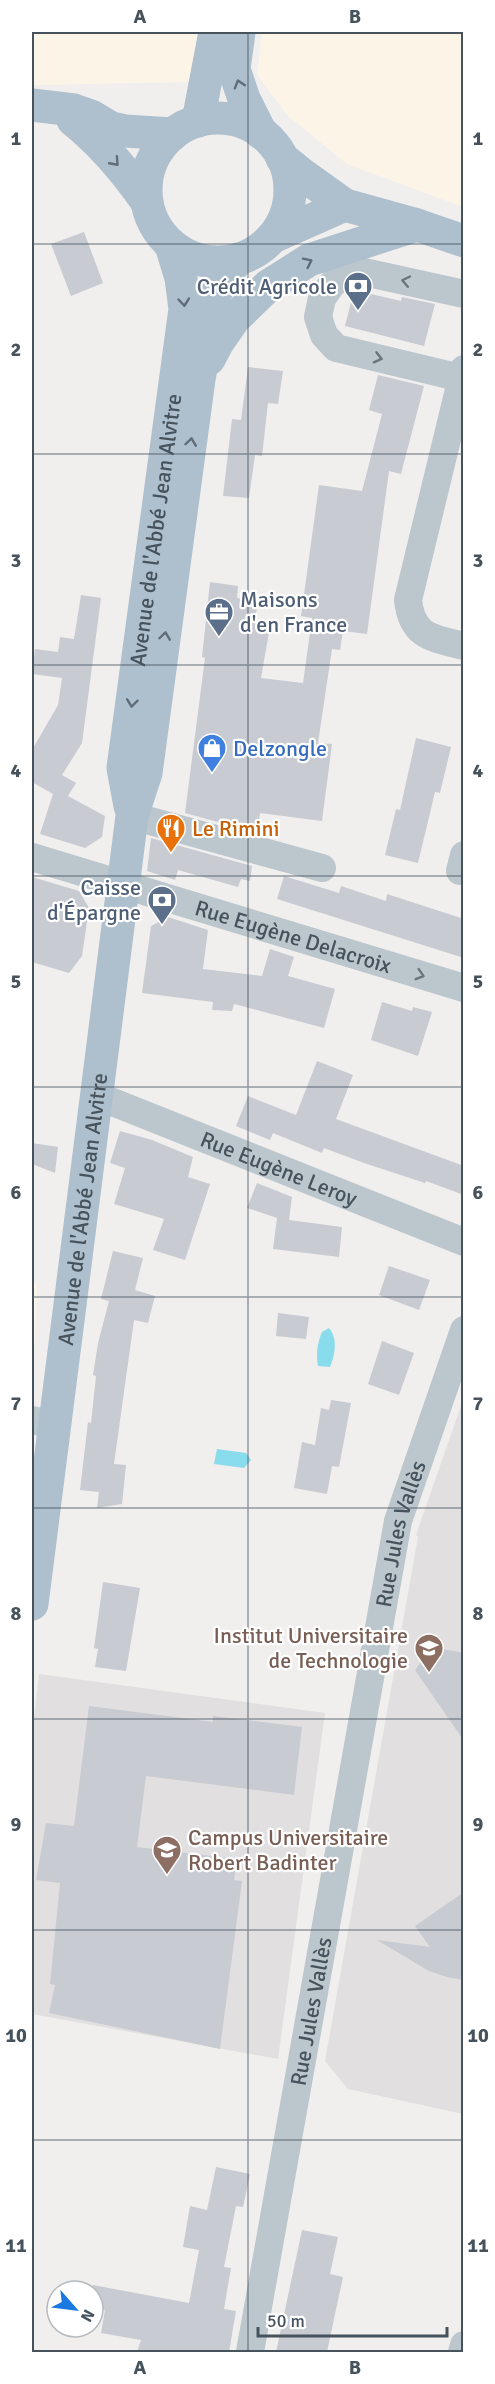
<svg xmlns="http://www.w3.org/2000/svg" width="495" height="2384" font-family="Signika,sans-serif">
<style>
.commercial{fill:#fcf5e7}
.education{fill:#e2dfe0}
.water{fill:#89dcec}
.building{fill:#c8cbd1}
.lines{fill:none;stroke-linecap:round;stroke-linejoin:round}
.minor{stroke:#bcc6cd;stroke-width:28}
.major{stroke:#aebfcd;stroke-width:33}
.oneway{stroke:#606d78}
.oneway2{stroke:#69757e}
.grid{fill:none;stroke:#46525c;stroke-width:1.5;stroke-opacity:0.55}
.labels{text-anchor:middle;stroke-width:4.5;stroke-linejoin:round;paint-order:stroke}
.service-label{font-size:22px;fill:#4e5e75;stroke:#fff;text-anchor:end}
.street-label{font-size:22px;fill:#46525c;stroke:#fff}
.shop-label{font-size:22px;fill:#366cbe;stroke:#fff;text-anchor:start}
.food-label{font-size:22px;fill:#c56008;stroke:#fff;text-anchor:start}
.education-label{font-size:22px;fill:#785e54;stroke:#fff;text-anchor:end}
.neatline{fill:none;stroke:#46525c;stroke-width:2}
.grid-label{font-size:20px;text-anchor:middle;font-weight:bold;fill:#46525c}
</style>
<rect width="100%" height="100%" fill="#f1eeee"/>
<!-- commercial -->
<g class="commercial">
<polygon points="32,32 201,32 192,82 32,85"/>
<polygon points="262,32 463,32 463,207 347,164 288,116 257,75"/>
<polygon points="32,1283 37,1285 32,1405"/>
</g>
<!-- education -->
<g class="education">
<polygon points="463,1400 463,2114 348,2089 325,2061 418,1537 416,1535"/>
<polygon points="39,1674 325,1713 278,2059 32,2014 32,1736"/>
</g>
<!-- water -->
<g class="water">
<path d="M329,1328C338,1339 335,1354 330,1367L318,1366C316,1354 317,1344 322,1332Z"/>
<polygon points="217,1449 246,1453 251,1460 244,1468 214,1464"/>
</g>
<!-- building -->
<g class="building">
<polygon points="84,232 103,283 71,296 51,244"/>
<polygon points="354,290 401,301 402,297 435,304 424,346 345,326"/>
<polygon points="248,367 283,371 278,404 268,403 262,456 255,455 249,498 223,496 232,419 241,420"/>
<polygon points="378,375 424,386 401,474 389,471 367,634 343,631 340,650 332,649 318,743 332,744 322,821 260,813 257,833 185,813 205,658 202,657 210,582 238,586 237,598 258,601 255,620 271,621 261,678 303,683 312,618 301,616 319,485 362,491 382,414 369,410"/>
<polygon points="81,595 101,598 82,743 62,775 76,783 68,796 105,816 102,837 85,848 40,834 53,794 32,782 32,750 58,705 62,678 32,674 35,649 58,652 60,637 74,639"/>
<polygon points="416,738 451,747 440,793 435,792 418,863 385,855 396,809 400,810"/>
<polygon points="151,838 252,866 250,881 241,879 238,887 178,870 175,880 147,871"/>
<polygon points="284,876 339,893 341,886 386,901 387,894 464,919 464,958 277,899"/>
<polygon points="32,877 79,891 89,908 82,956 69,973 32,962"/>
<polygon points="168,917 208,930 203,969 262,976 270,949 294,957 288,976 335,989 324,1028 234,1004 232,1011 212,1010 213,1002 142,993 151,926"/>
<polygon points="382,1002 412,1011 413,1007 432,1012 418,1056 371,1040"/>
<polygon points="317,1061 353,1075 336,1119 464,1166 464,1195 426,1181 425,1183 364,1163 324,1148 322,1153 273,1133 270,1140 236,1126 248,1096 296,1115"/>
<polygon points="120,1131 152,1140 193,1157 188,1177 210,1184 185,1260 153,1250 164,1219 114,1204 125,1168 110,1163"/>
<polygon points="32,1143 58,1147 55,1173 32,1164"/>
<polygon points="257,1183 292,1197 289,1220 342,1227 339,1257 273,1249 277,1218 247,1208"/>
<polygon points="113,1251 143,1258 135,1290 155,1296 148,1323 134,1320 114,1464 126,1465 122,1504 97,1508 99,1492 80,1490 88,1422 91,1423 96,1376 93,1375 98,1343 109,1301 101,1299"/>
<polygon points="389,1266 430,1280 419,1310 379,1295"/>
<polygon points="278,1313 309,1317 306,1339 276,1336"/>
<polygon points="382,1341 414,1353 399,1395 368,1384"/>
<polygon points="331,1400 351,1403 339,1467 332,1466 327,1494 294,1488 302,1442 315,1445 321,1408 329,1410"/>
<polygon points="103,1582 140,1588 126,1671 95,1667 98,1649 94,1648"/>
<polygon points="432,1647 464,1653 464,1741 415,1670"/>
<polygon points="89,1706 213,1722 213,1716 302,1727 294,1795 146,1776 137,1847 237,1859 234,1880 242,1881 220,2049 49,2013 55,1985 50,1984 60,1883 36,1880 46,1823 74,1826"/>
<polygon points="464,1892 464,1980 447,1977 429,1971 377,1940 430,1947 415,1926"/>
<polygon points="216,2167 250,2174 243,2207 236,2206 224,2267 231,2268 224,2309 236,2311 229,2352 137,2352 141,2340 101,2333 105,2310 93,2308 93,2285 189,2303 199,2250 183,2247 190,2206 207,2210"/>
<polygon points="302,2230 338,2237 330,2274 343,2277 327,2352 276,2352"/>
</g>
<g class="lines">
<!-- minor -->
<g class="minor">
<path d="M464,369L408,600C412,637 432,638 464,646"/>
<polyline points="461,378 336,348 324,335 318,317 322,298 332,284 346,274 364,272 464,294"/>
<polyline points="132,816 322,868"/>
<path id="s1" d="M32,857L464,988"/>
<polyline points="460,871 464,855"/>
<path id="s2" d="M95,1095L464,1242"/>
<polyline points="32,1420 54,1425"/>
<path id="s3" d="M250,2352L398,1521L464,1330"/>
<polyline points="462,2352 464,2345"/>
</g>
<!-- major -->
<g class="major">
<polyline points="239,32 234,69 244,99 261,133"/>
<polyline points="32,105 74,110 91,116 111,128 125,131 173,134"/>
<circle cx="218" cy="190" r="72"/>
<path d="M73,120C102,143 126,172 147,202"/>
<polyline points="198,121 215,32"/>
<polyline points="282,158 303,175 345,205 417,225 464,241"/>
<polyline points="273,237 345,205"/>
<polyline points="209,359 218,342 234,319 268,286 309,260 417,225"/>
<path id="s4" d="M130,806L123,768L185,309L181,278L171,245"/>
<path id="s5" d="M32,1604L132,816L146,773L199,379L211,312L215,294L225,275L238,259"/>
</g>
</g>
<!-- one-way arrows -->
<defs><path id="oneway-chevron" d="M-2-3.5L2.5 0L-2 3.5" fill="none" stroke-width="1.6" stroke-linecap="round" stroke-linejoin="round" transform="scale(1.5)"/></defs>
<g class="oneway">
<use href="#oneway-chevron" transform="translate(239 84) rotate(-107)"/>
<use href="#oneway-chevron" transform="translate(115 162) rotate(48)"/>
<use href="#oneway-chevron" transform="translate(308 262) rotate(-26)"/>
<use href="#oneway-chevron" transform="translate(184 302) rotate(85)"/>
<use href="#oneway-chevron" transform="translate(191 442) rotate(-82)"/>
<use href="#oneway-chevron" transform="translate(165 636) rotate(-82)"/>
<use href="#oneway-chevron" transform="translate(132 703) rotate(97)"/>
</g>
<g class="oneway2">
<use href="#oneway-chevron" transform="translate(406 281) rotate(-168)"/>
<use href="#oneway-chevron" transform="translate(378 358) rotate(14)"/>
<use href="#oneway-chevron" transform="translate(420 975) rotate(17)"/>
</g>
<!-- grid -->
<path class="grid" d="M248,32V2352M32,244H464M32,454H464M32,665H464M32,876H464M32,1087H464M32,1297H464M32,1508H464M32,1719H464M32,1930H464M32,2140H464"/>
<!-- icons -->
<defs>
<g id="bank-pin" transform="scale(1.5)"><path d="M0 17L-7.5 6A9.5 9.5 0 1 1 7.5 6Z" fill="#5c6f8a" stroke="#fff"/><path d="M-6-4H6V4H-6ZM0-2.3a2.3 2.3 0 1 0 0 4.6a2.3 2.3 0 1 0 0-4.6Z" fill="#fff"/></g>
<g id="office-pin" transform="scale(1.5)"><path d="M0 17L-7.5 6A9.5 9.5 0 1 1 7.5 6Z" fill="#5c6f8a" stroke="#fff"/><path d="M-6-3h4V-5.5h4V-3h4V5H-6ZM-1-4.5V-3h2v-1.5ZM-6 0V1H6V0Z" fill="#fff"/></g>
<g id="shop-pin" transform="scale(1.5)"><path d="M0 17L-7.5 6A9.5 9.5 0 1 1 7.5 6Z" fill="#3f7fe0" stroke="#fff"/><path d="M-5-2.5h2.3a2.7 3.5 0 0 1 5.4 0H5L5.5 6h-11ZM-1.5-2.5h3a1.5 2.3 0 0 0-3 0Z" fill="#fff"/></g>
<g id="restaurant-pin" transform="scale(1.5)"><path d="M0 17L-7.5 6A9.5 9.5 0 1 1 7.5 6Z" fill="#e8710a" stroke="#fff"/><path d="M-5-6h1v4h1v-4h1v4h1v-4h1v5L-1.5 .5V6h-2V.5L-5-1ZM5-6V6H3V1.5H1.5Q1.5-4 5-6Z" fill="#fff"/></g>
<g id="university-pin" transform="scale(1.5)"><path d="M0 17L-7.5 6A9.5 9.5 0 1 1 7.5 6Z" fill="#8d6e63" stroke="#fff"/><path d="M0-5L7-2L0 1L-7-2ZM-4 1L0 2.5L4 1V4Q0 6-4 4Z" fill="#fff"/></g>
</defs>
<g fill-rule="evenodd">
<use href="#bank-pin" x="358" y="286"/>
<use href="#office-pin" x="219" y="612"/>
<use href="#shop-pin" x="212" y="748"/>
<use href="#restaurant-pin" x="171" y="828"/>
<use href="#bank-pin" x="162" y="900"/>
<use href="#university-pin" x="429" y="1648"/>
<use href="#university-pin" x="167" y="1850"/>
</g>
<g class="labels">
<!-- service labels -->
<g class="service-label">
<text x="337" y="294">Crédit Agricole</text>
<text x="240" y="607" text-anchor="start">Maisons<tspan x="240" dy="25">d'en France</tspan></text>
<text x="141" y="895">Caisse<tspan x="141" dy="25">d'Épargne</tspan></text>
</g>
<!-- street labels -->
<g class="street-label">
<text dy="8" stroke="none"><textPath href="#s4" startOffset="279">Avenue de l'Abbé Jean Alvitre</textPath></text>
<text dy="8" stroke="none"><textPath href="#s1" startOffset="273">Rue Eugène Delacroix</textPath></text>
<text dy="8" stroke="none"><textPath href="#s2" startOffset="198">Rue Eugène Leroy</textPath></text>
<text dy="8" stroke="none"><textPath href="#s5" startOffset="398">Avenue de l'Abbé Jean Alvitre</textPath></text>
<text dy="8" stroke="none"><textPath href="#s3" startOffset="832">Rue Jules Vallès</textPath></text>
<text dy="8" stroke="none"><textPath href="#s3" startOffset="346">Rue Jules Vallès</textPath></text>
</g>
<!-- shop labels -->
<g class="shop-label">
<text x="233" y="756">Delzongle</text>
</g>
<!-- food labels -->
<g class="food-label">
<text x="192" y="836">Le Rimini</text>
</g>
<!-- education labels -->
<g class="education-label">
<text x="408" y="1643">Institut Universitaire<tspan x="408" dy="25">de Technologie</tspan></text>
<text x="188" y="1845" text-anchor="start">Campus Universitaire<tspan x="188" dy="25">Robert Badinter</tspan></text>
</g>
</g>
<!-- border -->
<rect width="495" height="2384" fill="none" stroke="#ffffff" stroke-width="66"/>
<!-- north arrow -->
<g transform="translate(75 2309) rotate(118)"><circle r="28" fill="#ffffff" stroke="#b5babe" stroke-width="1.5"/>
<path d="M0-4.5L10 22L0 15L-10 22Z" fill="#1979e0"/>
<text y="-9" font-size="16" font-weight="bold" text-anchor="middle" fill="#46525c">N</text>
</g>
<!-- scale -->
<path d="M258 2327v9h189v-9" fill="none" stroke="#46525c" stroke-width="3"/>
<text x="267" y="2327" font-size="18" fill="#46525c" stroke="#ffffff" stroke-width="4.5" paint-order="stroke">50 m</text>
<rect x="33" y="33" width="429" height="2318" class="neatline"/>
<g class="grid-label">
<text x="140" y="23">A</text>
<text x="355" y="23">B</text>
<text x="16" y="145">1</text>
<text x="478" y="145">1</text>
<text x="16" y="356">2</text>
<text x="478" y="356">2</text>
<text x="16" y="567">3</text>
<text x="478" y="567">3</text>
<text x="16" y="777">4</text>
<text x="478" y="777">4</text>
<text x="16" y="988">5</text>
<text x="478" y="988">5</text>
<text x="16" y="1199">6</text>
<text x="478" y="1199">6</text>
<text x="16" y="1410">7</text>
<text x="478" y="1410">7</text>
<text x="16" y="1620">8</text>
<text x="478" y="1620">8</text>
<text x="16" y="1831">9</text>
<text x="478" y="1831">9</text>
<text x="16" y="2042">10</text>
<text x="478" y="2042">10</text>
<text x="16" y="2252">11</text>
<text x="478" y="2252">11</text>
<text x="140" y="2374">A</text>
<text x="355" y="2374">B</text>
</g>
</svg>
